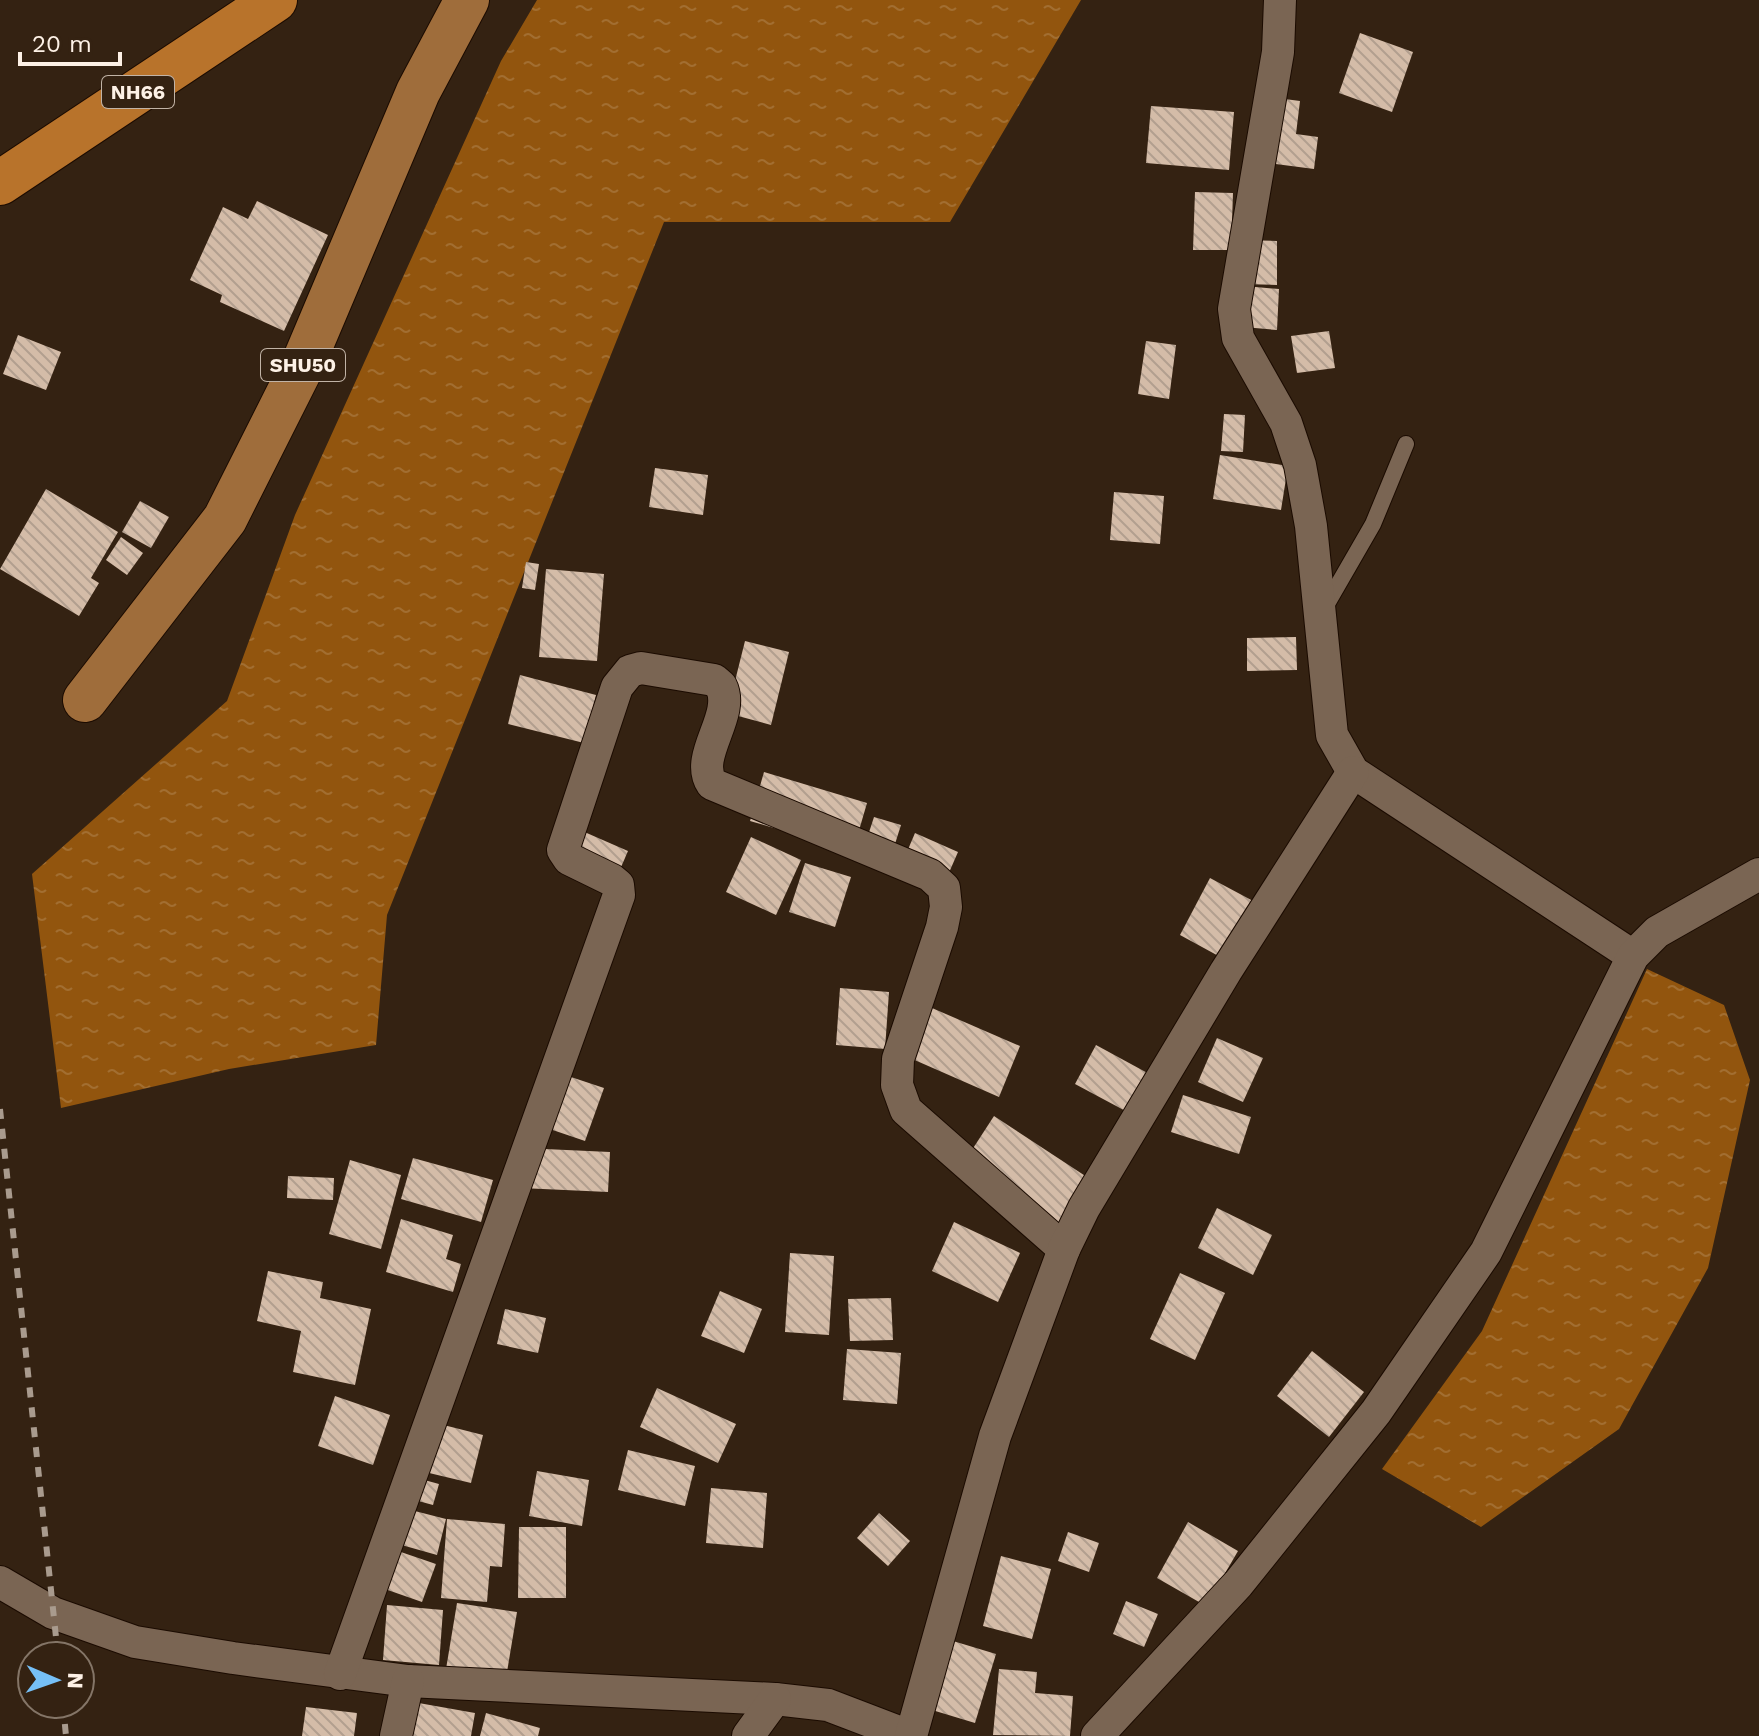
<svg xmlns="http://www.w3.org/2000/svg" width="1759" height="1736" font-family="'Work Sans',sans-serif">
<style>
.water{fill:url(#water-ripples)}
.building{fill:url(#building-back-hatch)}
.lines{fill:none;stroke-linecap:round;stroke-linejoin:round}
.lane-casing{stroke:#1b0b00;stroke-width:18}
.street-casing{stroke:#1b0b00;stroke-width:34}
.primary-casing{stroke:#1b0b00;stroke-width:46}
.highway-casing{stroke:#1b0b00;stroke-width:46}
.lane{stroke:#7a6553;stroke-width:16}
.street{stroke:#7a6553;stroke-width:32}
.primary{stroke:#9f6d3b;stroke-width:44}
.highway{stroke:#b8732b;stroke-width:44}
.rail{stroke:#a99b8e;stroke-width:6;stroke-dasharray:10 10;stroke-linecap:butt}
.labels{text-anchor:middle;stroke-width:8;stroke-linejoin:round;paint-order:stroke}
.shield{fill:#342212;stroke:#c1b3a6;stroke-width:2}
.shield-label{font-size:20px;font-weight:bold;fill:#fdf1e6}
</style>
<defs>
<pattern id="water-ripples" width="26" height="14" patternUnits="userSpaceOnUse" patternTransform="scale(2)"><rect width="26" height="14" fill="#92550e"/><path d="M2 4q2-2 4 0t4 0M15 11q2-2 4 0t4 0" fill="none" stroke="#a26e31"/></pattern>
<pattern id="building-back-hatch" width="6" height="6" patternUnits="userSpaceOnUse" patternTransform="scale(2)"><rect width="6" height="6" fill="#d4bca8"/><path d="M-1 5l2 2M0 0l6 6M5-1l2 2" fill="none" stroke="#b29f8f"/></pattern>
</defs>
<rect width="100%" height="100%" fill="#342212"/>
<!-- water -->
<g class="water">
<polygon points="537,0 1081,0 950,222 664,222 387,915 376,1045 229,1069 61,1108 32,874 227,701 295,515 501,61"/>
<polygon points="1647,969 1724,1005 1750,1080 1708,1268 1619,1429 1481,1527 1382,1469 1482,1331"/>
</g>
<!-- building -->
<g class="building">
<polygon points="1360,33 1413,52 1392,112 1339,93"/>
<polygon points="1277,98 1300,101 1296,134 1318,137 1314,169 1269,163"/>
<polygon points="1151,106 1234,112 1229,170 1146,163"/>
<polygon points="1195,192 1233,193 1231,250 1193,250"/>
<polygon points="257,201 328,235 284,331 220,302 222,295 190,280 223,207 248,219"/>
<polygon points="1242,240 1277,241 1277,285 1242,284"/>
<polygon points="1234,285 1279,289 1277,330 1232,326"/>
<polygon points="1329,331 1335,368 1297,373 1291,336"/>
<polygon points="18,335 61,352 46,390 3,374"/>
<polygon points="1146,341 1176,345 1169,399 1138,394"/>
<polygon points="1224,414 1245,415 1243,452 1221,451"/>
<polygon points="1220,455 1288,466 1281,510 1213,499"/>
<polygon points="655,468 708,475 703,515 649,507"/>
<polygon points="46,489 118,532 91,578 99,583 79,616 0,569"/>
<polygon points="1114,492 1164,496 1160,544 1110,540"/>
<polygon points="140,501 169,517 151,548 122,532"/>
<polygon points="121,537 143,553 127,575 106,560"/>
<polygon points="526,562 539,564 535,590 522,588"/>
<polygon points="546,569 604,574 597,661 539,657"/>
<polygon points="1296,637 1297,670 1247,671 1247,638"/>
<polygon points="745,641 789,652 771,725 727,713"/>
<polygon points="520,675 596,695 584,743 508,724"/>
<polygon points="764,772 867,803 853,851 750,821"/>
<polygon points="874,817 901,825 887,869 860,860"/>
<polygon points="573,827 628,851 612,888 557,864"/>
<polygon points="915,833 958,852 941,891 898,873"/>
<polygon points="751,837 801,860 776,915 726,892"/>
<polygon points="805,863 851,877 835,927 789,912"/>
<polygon points="1210,878 1255,902 1224,959 1180,935"/>
<polygon points="840,988 889,992 885,1049 836,1045"/>
<polygon points="932,1008 1020,1046 999,1097 910,1058"/>
<polygon points="1217,1038 1263,1058 1243,1102 1198,1082"/>
<polygon points="1096,1045 1153,1076 1133,1115 1075,1084"/>
<polygon points="553,1071 604,1088 585,1141 535,1124"/>
<polygon points="1183,1095 1251,1117 1239,1154 1171,1132"/>
<polygon points="994,1116 1093,1181 1055,1238 957,1173"/>
<polygon points="523,1148 610,1152 608,1192 521,1188"/>
<polygon points="413,1158 493,1180 481,1222 401,1199"/>
<polygon points="350,1160 401,1175 381,1249 329,1234"/>
<polygon points="288,1176 334,1178 333,1200 287,1198"/>
<polygon points="1217,1208 1272,1235 1253,1275 1198,1248"/>
<polygon points="401,1219 453,1235 446,1259 461,1264 453,1292 386,1272"/>
<polygon points="954,1222 1020,1253 998,1302 932,1271"/>
<polygon points="790,1253 834,1256 829,1335 785,1332"/>
<polygon points="268,1271 323,1282 320,1298 371,1309 355,1385 293,1372 301,1331 257,1321"/>
<polygon points="1180,1273 1225,1293 1195,1360 1150,1339"/>
<polygon points="720,1291 762,1309 744,1353 701,1336"/>
<polygon points="891,1298 893,1340 850,1341 848,1299"/>
<polygon points="505,1309 546,1318 538,1353 497,1344"/>
<polygon points="847,1349 901,1353 897,1404 843,1400"/>
<polygon points="1312,1351 1364,1392 1329,1437 1277,1396"/>
<polygon points="657,1388 736,1424 718,1463 640,1427"/>
<polygon points="335,1396 390,1415 373,1465 318,1446"/>
<polygon points="416,1418 483,1435 471,1483 404,1467"/>
<polygon points="628,1450 695,1466 685,1506 618,1490"/>
<polygon points="537,1471 589,1480 582,1526 529,1516"/>
<polygon points="417,1478 439,1484 433,1505 411,1499"/>
<polygon points="711,1488 767,1493 763,1548 706,1543"/>
<polygon points="407,1509 446,1519 437,1555 398,1544"/>
<polygon points="879,1513 910,1541 888,1566 857,1538"/>
<polygon points="447,1519 505,1524 502,1567 490,1566 487,1602 441,1598"/>
<polygon points="1188,1522 1238,1551 1206,1606 1157,1578"/>
<polygon points="519,1527 566,1527 566,1598 518,1598"/>
<polygon points="1068,1532 1099,1543 1089,1572 1058,1561"/>
<polygon points="395,1550 436,1564 422,1602 382,1588"/>
<polygon points="1001,1556 1051,1569 1032,1639 983,1626"/>
<polygon points="1126,1601 1158,1614 1144,1647 1113,1634"/>
<polygon points="457,1603 517,1612 506,1678 446,1669"/>
<polygon points="387,1605 443,1610 439,1665 383,1660"/>
<polygon points="953,1641 996,1654 975,1723 932,1710"/>
<polygon points="999,1669 1037,1672 1035,1693 1073,1696 1070,1736 993,1735"/>
<polygon points="413,1702 475,1713 471,1736 407,1736"/>
<polygon points="306,1707 357,1713 354,1736 302,1736"/>
<polygon points="486,1713 540,1728 538,1736 480,1736"/>
</g>
<g class="lines">
<!-- lane casing -->
<g class="lane-casing">
<polyline id="lane" points="1324,609 1373,524 1406,444"/>
</g>
<!-- street casing -->
<g class="street-casing">
<g id="street">
<polyline points="1280,0 1278,52 1234,309 1238,338 1286,423 1300,465 1311,526 1332,735 1353,772 1633,956"/>
<polyline points="0,1582 53,1613 135,1642 233,1658 408,1681 775,1699 828,1705 909,1736"/>
<path d="M340,1674L619,895L618,885L612,880L569,859L563,850L617,687L630,671L641,668L714,680L721,686C736,716 693,756 712,784L930,875L944,888L946,907L942,927L898,1059L897,1085L906,1110L1064,1249"/>
<polyline points="396,1736 408,1681"/>
<polyline points="748,1736 775,1699"/>
<polyline points="911,1736 995,1436 1064,1249 1084,1208 1226,971 1353,772"/>
<polyline points="1097,1736 1238,1584 1376,1412 1486,1252 1633,956 1657,932 1759,874"/>
</g>
</g>
<!-- primary casing -->
<g class="primary-casing">
<polyline id="primary" points="85,700 225,519 303,364 418,92 467,0"/>
</g>
<!-- highway casing -->
<g class="highway-casing">
<polyline id="highway" points="0,183 275,0"/>
</g>
<!-- lane -->
<use href="#lane" class="lane"/>
<!-- street -->
<use href="#street" class="street"/>
<!-- primary -->
<use href="#primary" class="primary"/>
<!-- highway -->
<use href="#highway" class="highway"/>
<!-- rail -->
<g class="rail">
<polyline points="0,1109 58,1656"/>
<polyline points="63,1704 66,1736"/>
</g>
</g>
<g class="labels">
<!-- shield labels -->
<g class="shield">
<rect x="102" y="76" width="72" height="32" rx="6"/>
<rect x="261" y="349" width="84" height="32" rx="6"/>
</g>
<g class="shield-label">
<text x="138" y="99">NH66</text>
<text x="303" y="372">SHU50</text>
</g>
</g>
<!-- north arrow -->
<g transform="translate(56 1680) rotate(92)"><circle r="38" fill="#342212" stroke="#847567" stroke-width="2"/>
<path d="M0-6L14 30L0 20L-14 30Z" fill="#76c0f7"/>
<text y="-12" font-size="22" font-weight="bold" text-anchor="middle" fill="#fdf1e6">N</text>
</g>
<!-- scale -->
<path d="M20 52v12h100v-12" fill="none" stroke="#fdf1e6" stroke-width="4"/>
<text x="32" y="52" font-size="24" fill="#fdf1e6" stroke="#342212" stroke-width="6" paint-order="stroke">20 m</text>
</svg>
